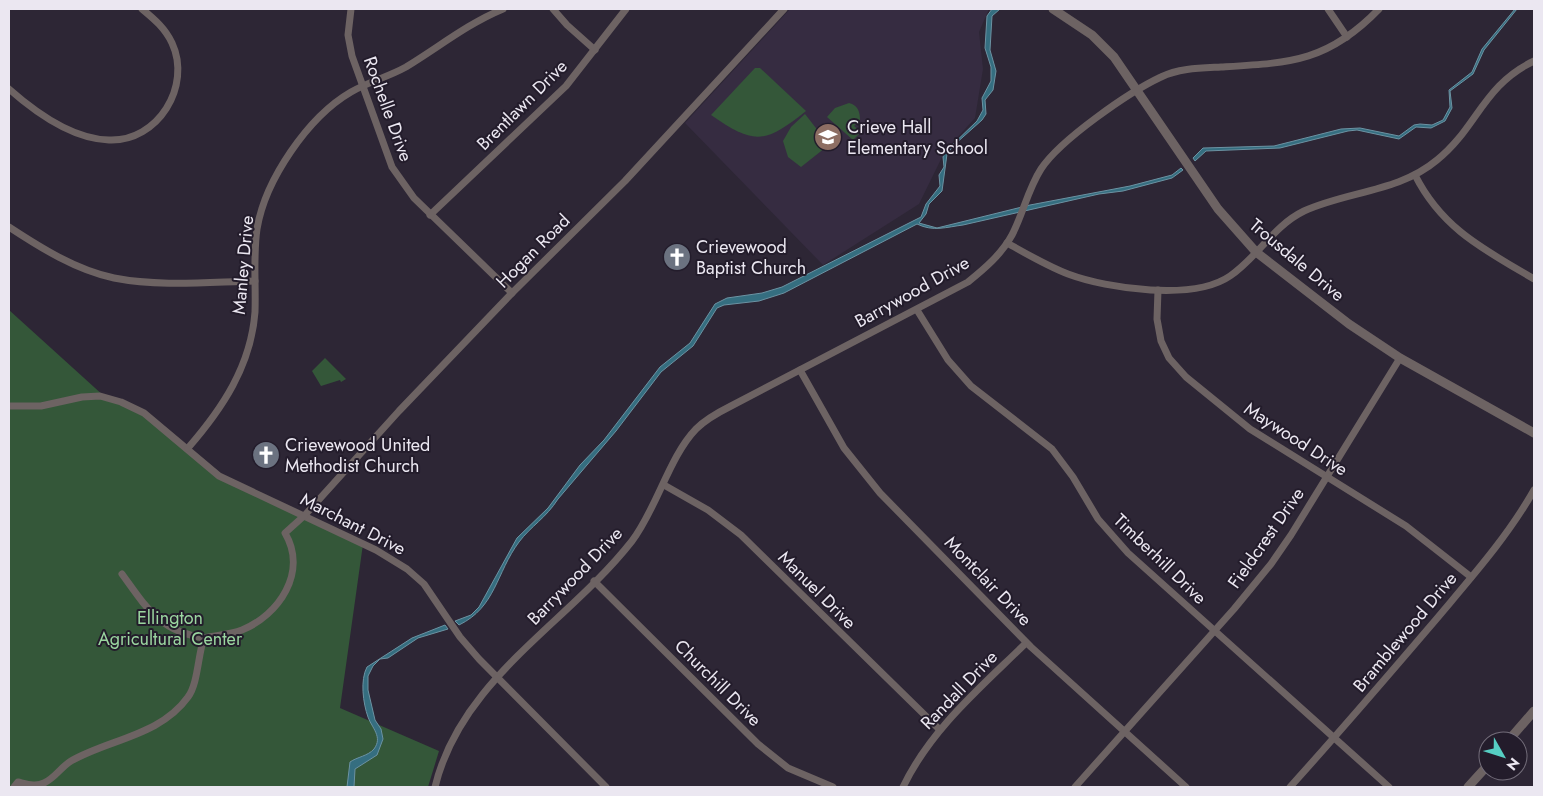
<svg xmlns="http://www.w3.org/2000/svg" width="1543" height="796" font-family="Jost,sans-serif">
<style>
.built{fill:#362c41}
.green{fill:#345739}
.water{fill:#356e80;stroke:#6c92a2}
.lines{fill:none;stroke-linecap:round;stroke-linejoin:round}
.minor{stroke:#6d6363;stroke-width:7}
.tertiary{stroke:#6d6363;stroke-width:9}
.labels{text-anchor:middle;stroke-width:4;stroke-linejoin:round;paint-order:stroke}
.street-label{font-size:18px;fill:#ebe7f1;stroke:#231c2b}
.poi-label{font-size:18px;fill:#ebe7f1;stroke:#231c2b;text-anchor:start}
.park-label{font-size:18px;fill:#9bd6a0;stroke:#231c2b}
</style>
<rect width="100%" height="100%" fill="#2d2635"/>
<!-- built -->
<polygon class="built" points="790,9 989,9 979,32 983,69 975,118 945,151 919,204 823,265 685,123"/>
<!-- green -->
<g class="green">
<path d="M755,68H760L806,111C765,144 754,145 711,115Z"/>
<path d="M849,103C858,105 860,112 860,120L854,126L861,132L853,140L827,117L835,108Z"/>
<polygon points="805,114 826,141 825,148 801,167 788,157 783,141 791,127"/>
<polygon points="9,310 105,397 144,413 209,469 363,544 340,708 439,751 428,787 9,787"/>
<polygon points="325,358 346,379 341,382 340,380 321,386 312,371"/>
</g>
<!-- water -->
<g class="water">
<path d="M992,9H1000L992,16L990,50L996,71L993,90L985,100L986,114L982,120L954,145L947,154L942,191L929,204L926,214L919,223L937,228L1030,205L1130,186L1172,175L1181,168L1183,170L1172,178L1123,191L1099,194L963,225C947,227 933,232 917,224L784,293L759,301L724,305L717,308L693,346L661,372L616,431L558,499C546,518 531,526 519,542C496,573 496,607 459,625L455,621L471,615L479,607L517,538L548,508L580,465L604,440L660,367L690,343L715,304L727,298L762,293L782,287L921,217L926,204L940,186L939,175L944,167L943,157L946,151L977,121L983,110L982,98L991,81V67L985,48L987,16Z"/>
<polygon points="1515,9 1517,9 1484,50 1473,74 1450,91 1452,108 1445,121 1431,128 1416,127 1399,139 1357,130 1348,131 1280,148 1206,151 1195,161 1193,158 1203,148 1274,146 1341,129 1360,128 1399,136 1414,125 1420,124 1432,125 1443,120 1450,107 1449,90 1472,72 1482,49"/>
<path d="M445,625L448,629L418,638L388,658L380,659L373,666L368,676V690L375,720L381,729L383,739L377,755L355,769L354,787H347L350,762C357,757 368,756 374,749C383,737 372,728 368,717C363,703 360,680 367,667L412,638Z"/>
</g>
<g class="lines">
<!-- minor -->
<g class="minor">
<polyline points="351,9 348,35 352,56 392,167 414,198 512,293"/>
<polyline points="553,9 567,25 595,50"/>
<polyline points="1328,9 1347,37"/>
<path d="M9,89C35,112 72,139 109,140C158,142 192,86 172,43C165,28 154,19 142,9"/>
<path d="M1415,175C1442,229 1485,250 1534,279"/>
<polyline points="430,215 566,86 626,9"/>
<path d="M9,227C41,248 76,270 114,278C160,287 209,282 255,281"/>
<path d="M1007,243C1027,254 1047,266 1068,274C1108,289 1194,301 1230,276C1258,257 1273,226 1304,211C1348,191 1399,192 1437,160C1477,128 1483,85 1534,61"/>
<polyline points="1158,290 1157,319 1161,341 1169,358 1186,377 1250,429 1406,526 1471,577"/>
<polyline points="917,310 948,360 971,386 1052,449 1073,477 1098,519 1128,553 1389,787"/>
<polyline points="800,370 844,448 880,493 1031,647 1186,787"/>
<polyline points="9,406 41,406 82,397 100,396 121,402 144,413 219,476 376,550 407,569 424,584 460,637 479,659 606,787"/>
<path d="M188,448C222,409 251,366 255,312C256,284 253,256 257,229C265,180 308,117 351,92C368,82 388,77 406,67C439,47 467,24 503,9"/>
<polyline points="664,485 708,510 741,535 939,729"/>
<path d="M122,574C146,607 159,631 204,638"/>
<polyline points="594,581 758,744 788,768 833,787"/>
<path d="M14,787L18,782C27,784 36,787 44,783C55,778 61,767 71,761C109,739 160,736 188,697C198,684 198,654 204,638C217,635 229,635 242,630C279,615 308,572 285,533L305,515L399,411L512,293L625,181L784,9"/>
<path d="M435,787C461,679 567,624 632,541C657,508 669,457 696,429C706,419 719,412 731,406L968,282C984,269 1002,254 1012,235C1023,214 1028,189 1041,169C1060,140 1129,92 1161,77C1179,68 1201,68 1221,67C1290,63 1328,62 1379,9"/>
<path d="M903,787C931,729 980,688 1026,643"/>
<polyline points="1075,787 1234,609 1271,564 1291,535 1400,358"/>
<path d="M1290,787C1339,733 1386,678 1433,623C1469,580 1507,538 1534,490"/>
</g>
<!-- tertiary -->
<g class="tertiary">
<polyline points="1053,9 1092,35 1114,57 1218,209 1256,252 1349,324 1400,358 1534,433"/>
<polyline points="1508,741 1534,711"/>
<polyline points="1468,787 1488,765"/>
</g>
</g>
<!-- icons -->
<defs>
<g id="school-disc" transform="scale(1.4375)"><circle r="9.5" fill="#8d6e63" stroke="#231c2b"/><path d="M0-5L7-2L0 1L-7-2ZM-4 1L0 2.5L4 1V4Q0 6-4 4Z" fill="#fff"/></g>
<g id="church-disc" transform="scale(1.4375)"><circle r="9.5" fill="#6b7280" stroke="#231c2b"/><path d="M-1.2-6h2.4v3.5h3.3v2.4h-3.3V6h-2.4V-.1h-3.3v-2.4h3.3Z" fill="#fff"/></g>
</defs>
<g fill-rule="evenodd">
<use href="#school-disc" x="828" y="137"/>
<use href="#church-disc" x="677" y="257"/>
<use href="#church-disc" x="266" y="455"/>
</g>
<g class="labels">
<!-- street labels -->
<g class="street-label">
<text transform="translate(522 105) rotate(-45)" y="6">Brentlawn Drive</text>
<text transform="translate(388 109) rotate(70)" y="6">Rochelle Drive</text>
<text transform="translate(533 251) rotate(-45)" y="6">Hogan Road</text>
<text transform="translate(1297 260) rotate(40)" y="6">Trousdale Drive</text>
<text transform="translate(243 265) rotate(-85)" y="6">Manley Drive</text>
<text transform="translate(912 292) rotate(-29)" y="6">Barrywood Drive</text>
<text transform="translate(1296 439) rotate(33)" y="6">Maywood Drive</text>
<text transform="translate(353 524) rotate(27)" y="6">Marchant Drive</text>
<text transform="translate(1266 538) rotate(-55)" y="6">Fieldcrest Drive</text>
<text transform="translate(1160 559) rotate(44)" y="6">Timberhill Drive</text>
<text transform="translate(575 576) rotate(-46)" y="6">Barrywood Drive</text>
<text transform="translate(988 581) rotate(46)" y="6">Montclair Drive</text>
<text transform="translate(817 590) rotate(45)" y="6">Manuel Drive</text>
<text transform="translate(1405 632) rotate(-50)" y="6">Bramblewood Drive</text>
<text transform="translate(718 683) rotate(45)" y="6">Churchill Drive</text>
<text transform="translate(959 690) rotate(-46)" y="6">Randall Drive</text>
</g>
<!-- poi labels -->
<g class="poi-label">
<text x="847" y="133">Crieve Hall<tspan x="847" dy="21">Elementary School</tspan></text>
<text x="696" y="253">Crievewood<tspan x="696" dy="21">Baptist Church</tspan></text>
<text x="285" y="451">Crievewood United<tspan x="285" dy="21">Methodist Church</tspan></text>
</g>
<!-- park labels -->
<g class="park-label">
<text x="170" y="624">Ellington<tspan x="170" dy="21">Agricultural Center</tspan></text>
</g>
</g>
<!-- border -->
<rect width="1543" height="796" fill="none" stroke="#ebe7f1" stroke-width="20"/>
<!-- north arrow -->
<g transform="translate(1503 756) rotate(129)"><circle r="24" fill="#231c2b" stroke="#736d7a"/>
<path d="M0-4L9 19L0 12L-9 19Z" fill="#56cec3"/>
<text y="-8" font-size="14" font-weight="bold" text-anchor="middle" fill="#ebe7f1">N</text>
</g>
</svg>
